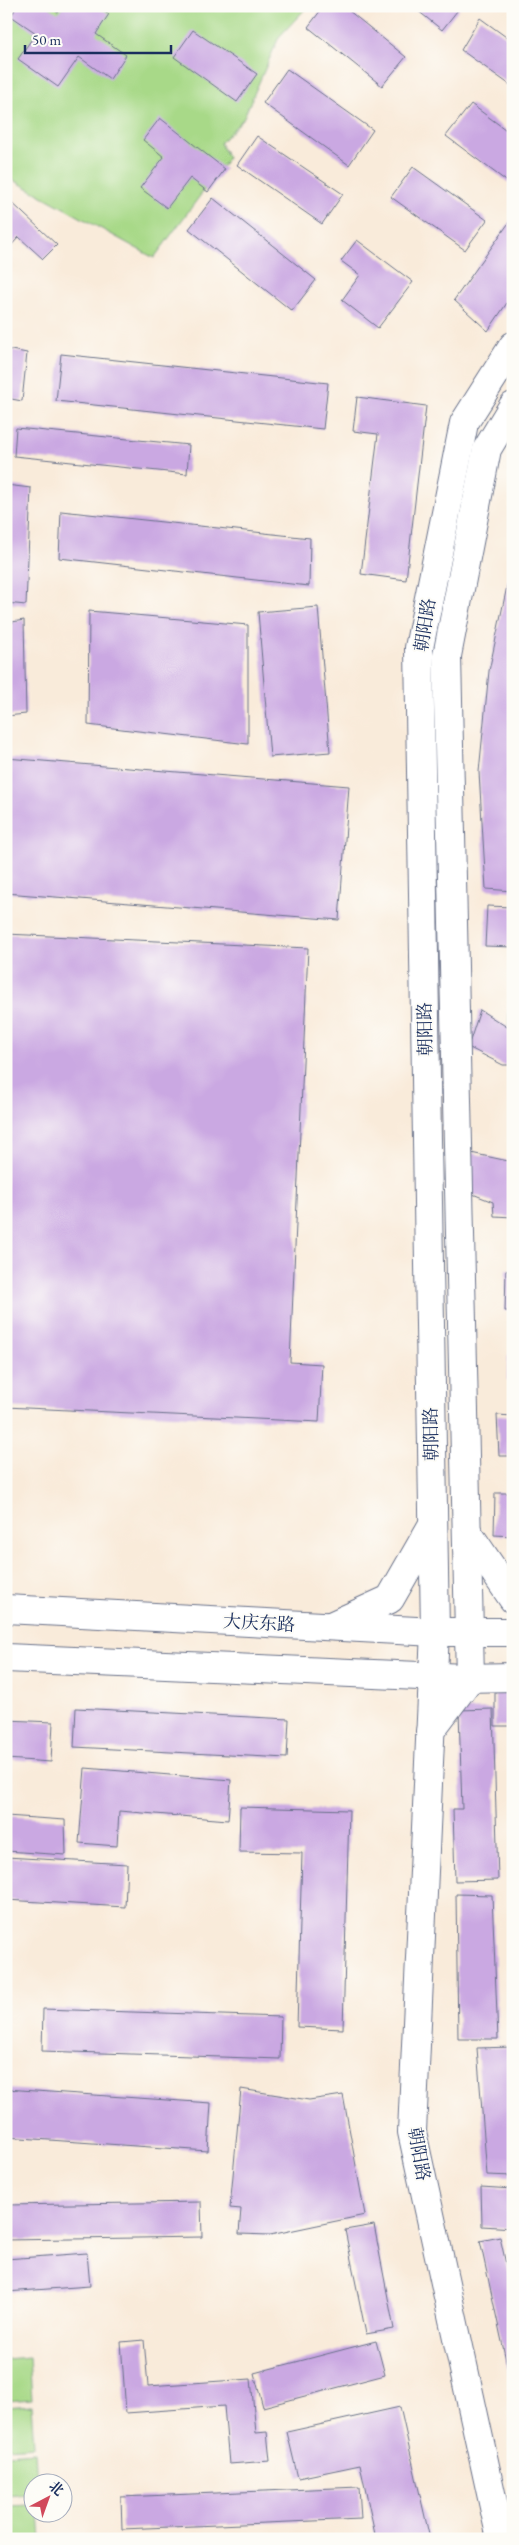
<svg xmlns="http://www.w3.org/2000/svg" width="519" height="2545" font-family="'EB Garamond','Noto Serif SC',serif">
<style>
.green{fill:#a8d988;stroke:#628473}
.building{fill:#caa8e2}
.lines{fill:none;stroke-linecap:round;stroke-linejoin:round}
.secondary-casing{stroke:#697189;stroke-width:30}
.secondary{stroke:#fff;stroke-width:28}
.labels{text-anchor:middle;stroke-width:4;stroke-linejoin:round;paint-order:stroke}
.street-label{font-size:18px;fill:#1b2f5e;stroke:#fdfcf7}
</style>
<rect width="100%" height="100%" fill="#fdfcf7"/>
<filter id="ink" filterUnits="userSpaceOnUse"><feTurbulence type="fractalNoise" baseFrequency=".02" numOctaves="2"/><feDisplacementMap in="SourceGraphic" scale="10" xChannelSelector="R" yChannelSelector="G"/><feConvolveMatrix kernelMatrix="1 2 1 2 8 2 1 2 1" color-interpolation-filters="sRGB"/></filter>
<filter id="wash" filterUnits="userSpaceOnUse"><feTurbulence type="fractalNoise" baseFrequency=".0096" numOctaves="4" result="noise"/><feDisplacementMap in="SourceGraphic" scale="20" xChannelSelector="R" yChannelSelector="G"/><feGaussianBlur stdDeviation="1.12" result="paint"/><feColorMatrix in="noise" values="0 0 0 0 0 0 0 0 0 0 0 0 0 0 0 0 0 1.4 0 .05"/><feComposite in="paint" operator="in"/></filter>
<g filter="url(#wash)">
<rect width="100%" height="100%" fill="#f9ebda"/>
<!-- green -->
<g class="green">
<polygon points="6,6 308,6 279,37 243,119 220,143 228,158 154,258 6,176"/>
<polygon points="511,983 513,984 513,1049 507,1048"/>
<polygon points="29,2357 32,2399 6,2401 6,2359"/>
<polygon points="31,2405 34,2446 6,2448 6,2407"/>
<polygon points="35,2452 37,2482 32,2482 32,2494 6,2496 6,2454"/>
<polygon points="32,2505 32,2512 39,2513 41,2539 6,2539 6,2506"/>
</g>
<g id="blocks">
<!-- building -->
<g class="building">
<polygon points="17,6 48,6 58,13 63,6 98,6 109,14 96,34 126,55 110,79 79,57 58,87 18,59 36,33 11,16"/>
<polygon points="324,6 343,6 406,57 382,86 308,27"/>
<polygon points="412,6 461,6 442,30"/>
<polygon points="480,18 513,42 513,87 461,50"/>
<polygon points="193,30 257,74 237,102 174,57"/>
<polygon points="287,69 373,130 349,165 263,103"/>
<polygon points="471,104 513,135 513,186 446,136"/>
<polygon points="160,118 225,169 208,192 190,178 167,208 140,188 164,157 143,140"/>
<polygon points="257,136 343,194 322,224 237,165"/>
<polygon points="413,167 487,220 465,250 391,197"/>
<polygon points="6,197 57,245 43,259 19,237 6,251"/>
<polygon points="213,198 316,280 292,311 189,229"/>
<polygon points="513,217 513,294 488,331 454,300"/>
<polygon points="357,240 413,282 378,328 342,300 360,275 341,261"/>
<polygon points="6,349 27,353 22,401 6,398"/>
<polygon points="61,354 328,383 323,429 56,401"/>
<polygon points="357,397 426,406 406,580 361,574 378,434 353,431"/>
<polygon points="16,428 189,445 187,474 14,456"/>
<polygon points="6,485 31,488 26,605 6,603"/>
<polygon points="61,511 310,538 309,586 59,558"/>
<polygon points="513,558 513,891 486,889 479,772 489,671"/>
<polygon points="318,607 330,752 270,757 258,612"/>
<polygon points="89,611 248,625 248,744 88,725"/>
<polygon points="24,620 26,714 6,716 6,623"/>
<polygon points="6,758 349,786 339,920 6,893"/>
<polygon points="487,906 513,907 513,947 485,946"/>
<polygon points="6,934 308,948 290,1362 322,1364 319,1422 6,1407"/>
<polygon points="480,1010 507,1027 513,1027 513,1065 503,1065 468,1047"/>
<polygon points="471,1153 513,1162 513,1217 494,1216 493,1202 460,1189"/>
<polygon points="506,1270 513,1271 513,1311 505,1311"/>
<polygon points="508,1355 513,1355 513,1380 507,1380"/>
<polygon points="497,1415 513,1416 513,1456 499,1456"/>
<polygon points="495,1493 513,1493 513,1536 494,1535"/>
<polygon points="495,1690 513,1691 513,1726 495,1726"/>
<polygon points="76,1708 289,1719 287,1758 74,1747"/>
<polygon points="493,1709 498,1880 455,1881 453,1809 462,1809 459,1710"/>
<polygon points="6,1720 53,1722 51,1762 6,1759"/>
<polygon points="85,1768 231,1780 228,1820 119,1811 117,1846 79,1843"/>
<polygon points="240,1807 349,1810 343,2029 297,2027 302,1853 239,1852"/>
<polygon points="6,1816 65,1820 66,1855 6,1851"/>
<polygon points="6,1857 127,1864 125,1907 6,1900"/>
<polygon points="456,1894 492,1895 498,2039 458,2039"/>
<polygon points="43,2009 281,2017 280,2059 42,2051"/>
<polygon points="513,2047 513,2176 487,2175 477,2048"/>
<polygon points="6,2089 211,2103 208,2151 6,2137"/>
<polygon points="241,2089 309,2100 343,2095 365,2215 270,2235 239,2234 241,2209 230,2208"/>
<polygon points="481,2187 513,2189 513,2228 482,2226"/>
<polygon points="201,2202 202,2237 6,2240 6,2205"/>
<polygon points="374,2225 394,2329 366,2334 345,2230"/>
<polygon points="500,2237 513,2296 512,2388 480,2241"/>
<polygon points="87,2253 90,2286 6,2292 6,2259"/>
<polygon points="144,2340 148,2386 251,2379 256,2433 267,2432 270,2461 229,2464 224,2406 126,2413 121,2342"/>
<polygon points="376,2341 385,2375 263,2407 254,2373"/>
<polygon points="400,2407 430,2539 376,2539 360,2465 298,2478 287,2432"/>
<polygon points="359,2487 361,2519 122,2529 121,2497"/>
</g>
</g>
</g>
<g filter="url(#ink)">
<use href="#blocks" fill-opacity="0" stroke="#697189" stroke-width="1"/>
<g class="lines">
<!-- secondary casing -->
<g class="secondary-casing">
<g id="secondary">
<polyline points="468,1533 513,1599"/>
<polyline points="6,1609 435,1632 513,1632"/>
<polyline points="333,1625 390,1599 433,1524"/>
<polyline points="6,1658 465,1678 513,1677"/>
<polyline points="430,1731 470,1678 447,656 487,449 513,406"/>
<polyline points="501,2539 412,2132 435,1632 419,648 464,423 513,346"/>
</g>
</g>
<!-- secondary -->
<use href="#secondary" class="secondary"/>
</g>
</g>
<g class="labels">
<!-- street labels -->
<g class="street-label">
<text transform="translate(425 625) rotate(-81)" y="6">朝阳路</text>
<text transform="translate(425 1029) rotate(-91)" y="6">朝阳路</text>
<text transform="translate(431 1434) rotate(-91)" y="6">朝阳路</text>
<text transform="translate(259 1623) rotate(3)" y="6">大庆东路</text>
<text transform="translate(419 2154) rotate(80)" y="6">朝阳路</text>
</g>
</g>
<!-- margin -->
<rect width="519" height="2545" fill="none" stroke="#fdfcf7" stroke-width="25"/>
<!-- north arrow -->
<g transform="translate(48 2498) rotate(41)"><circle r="24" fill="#fdfcf7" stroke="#a3aaba"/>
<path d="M0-4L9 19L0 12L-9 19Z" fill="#d1495b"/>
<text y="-8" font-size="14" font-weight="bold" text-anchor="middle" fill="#1b2f5e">北</text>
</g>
<!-- scale -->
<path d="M25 45v8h146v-8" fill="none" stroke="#1b2f5e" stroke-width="2.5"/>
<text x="32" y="45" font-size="15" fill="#1b2f5e" stroke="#fdfcf7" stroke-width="4" paint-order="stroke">50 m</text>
</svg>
